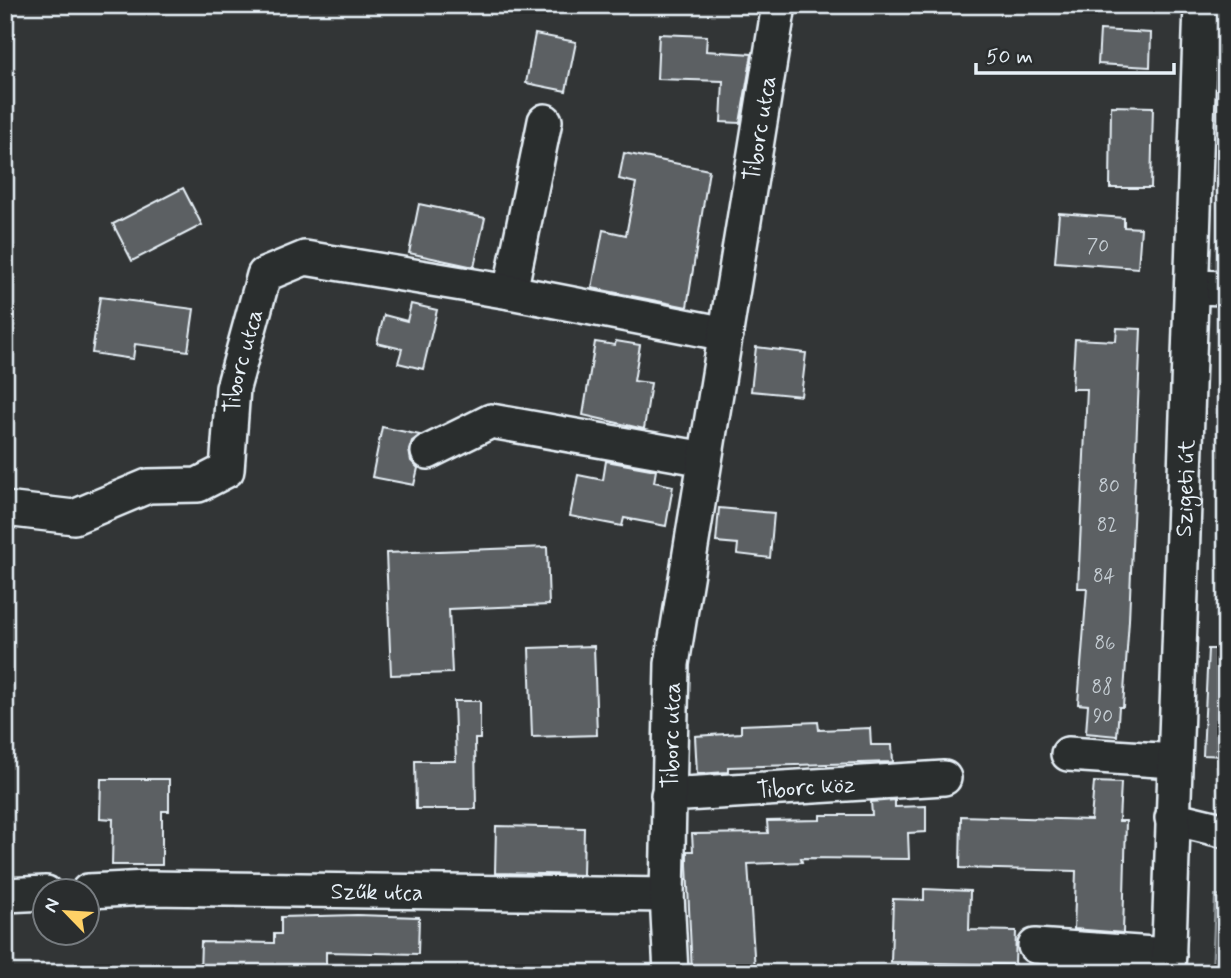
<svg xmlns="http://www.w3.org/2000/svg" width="1231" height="978" font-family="Mynerve,sans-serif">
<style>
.green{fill:#494d4f;stroke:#989fa4;stroke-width:2}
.building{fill:#5c6063;stroke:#e8f1f8;stroke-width:2}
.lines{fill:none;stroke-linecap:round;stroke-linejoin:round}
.minor-casing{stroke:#e8f1f8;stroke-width:38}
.minor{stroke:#2a2d2e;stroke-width:33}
.labels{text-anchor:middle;stroke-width:5;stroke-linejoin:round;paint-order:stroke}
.number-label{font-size:19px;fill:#c5cdd3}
.street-label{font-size:23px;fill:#e8f1f8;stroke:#2a2d2e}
</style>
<rect width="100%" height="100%" fill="#323536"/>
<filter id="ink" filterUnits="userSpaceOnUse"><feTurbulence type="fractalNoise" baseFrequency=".0143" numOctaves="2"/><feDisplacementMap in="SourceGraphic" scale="14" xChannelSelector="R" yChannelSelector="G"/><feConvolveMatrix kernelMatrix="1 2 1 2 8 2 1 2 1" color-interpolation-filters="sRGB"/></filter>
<g filter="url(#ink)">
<!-- green -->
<polygon class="green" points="1215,895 1226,896 1226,973 1212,973"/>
<!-- building -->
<g class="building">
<polygon points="1100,30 1151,33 1150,67 1098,64"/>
<polygon points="535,34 576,42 566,91 526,83"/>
<polygon points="659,34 707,36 706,51 752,54 740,123 721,122 723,81 657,79"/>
<polygon points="1111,106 1153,107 1151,188 1110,188"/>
<polygon points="624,153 709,170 687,307 592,288 603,230 626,235 636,183 619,179"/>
<polygon points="183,188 202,225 132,261 113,224"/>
<polygon points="419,204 485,218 474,267 409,253"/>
<polygon points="1059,213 1124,218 1124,227 1141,228 1138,268 1055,262"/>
<polygon points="100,297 194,309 188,351 135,344 133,359 92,353"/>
<polygon points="411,304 437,310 423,369 398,363 402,349 377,343 384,315 407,321"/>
<polygon points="1117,328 1141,329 1129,620 1123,707 1119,707 1117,736 1086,733 1088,705 1078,704 1087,588 1078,588 1087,389 1072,389 1075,339 1116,341"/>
<polygon points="616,341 640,345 634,381 651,383 644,429 583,415 595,342 615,345"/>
<polygon points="756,347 806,353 801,396 751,391"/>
<polygon points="382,427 420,435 412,441 409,450 411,461 418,468 414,485 372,477"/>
<polygon points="606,461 656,470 654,482 673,486 666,526 624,518 622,526 570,516 578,475 603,480"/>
<polygon points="719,508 774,513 770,558 737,554 738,544 716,542"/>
<polygon points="547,547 549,605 449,609 452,673 391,675 386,553"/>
<polygon points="594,646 597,735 532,737 529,648"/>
<polygon points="1208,649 1226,649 1226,756 1203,755"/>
<polygon points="454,701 480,701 480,739 475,739 476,809 416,809 415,761 456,761"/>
<polygon points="818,722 819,730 870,728 871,745 892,745 893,762 728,767 728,772 697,774 695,736 741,733 741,725"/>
<polygon points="101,779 169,779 169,811 162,811 162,865 112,865 113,819 100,818"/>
<polygon points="1094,782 1121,783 1119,821 1126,821 1123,933 1074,929 1076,871 960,868 961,816 1091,820"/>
<polygon points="895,800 895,807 926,806 926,832 908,833 909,859 801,858 802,862 748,864 755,970 692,973 687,865 687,851 693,851 692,834 768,833 767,821 820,820 820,815 872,815 871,802"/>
<polygon points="496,826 584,828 583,875 495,873"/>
<polygon points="924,889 970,891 969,930 1016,931 1015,965 891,962 893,899 924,900"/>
<polygon points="357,915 419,917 418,954 326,952 326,973 200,973 201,942 274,943 274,934 281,934 281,917"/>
</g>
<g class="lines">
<!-- minor casing -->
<g class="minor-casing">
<g id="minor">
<polyline points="1192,287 1226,288"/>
<polyline points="510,292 545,121"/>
<polyline points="428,452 491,421 705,459"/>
<path id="s1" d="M5,509L74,517L148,486L198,485L227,470L233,388L264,275L305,258L510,292L726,334"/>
<polyline points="1068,754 1174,761"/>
<path id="s2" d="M668,795L944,778"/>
<polyline points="1172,818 1226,831"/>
<path id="s3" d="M88,891L148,888L667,895"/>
<polyline points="5,895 46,893"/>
<polyline points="1035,946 1169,955"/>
<path id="s4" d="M671,973L667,895L672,664L779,5"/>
<path id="s5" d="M1168,973L1201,5"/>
</g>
</g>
<!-- minor -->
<use href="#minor" class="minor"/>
</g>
</g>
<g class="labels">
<!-- number labels -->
<g class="number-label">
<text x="1098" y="252">70</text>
<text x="1109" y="492">80</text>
<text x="1107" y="531">82</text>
<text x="1104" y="582">84</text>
<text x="1105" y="649">86</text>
<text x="1102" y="693">88</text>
<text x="1103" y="722">90</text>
</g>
<!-- street labels -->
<g class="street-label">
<text dy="8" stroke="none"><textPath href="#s4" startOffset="852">Tiborc utca</textPath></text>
<text dy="8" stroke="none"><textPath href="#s1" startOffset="343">Tiborc utca</textPath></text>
<text dy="8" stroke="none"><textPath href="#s5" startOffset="485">Szigeti út</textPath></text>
<text dy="8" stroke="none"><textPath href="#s4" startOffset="238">Tiborc utca</textPath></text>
<text dy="8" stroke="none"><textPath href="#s2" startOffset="138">Tiborc köz</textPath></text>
<text dy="8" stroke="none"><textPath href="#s3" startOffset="289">Szűk utca</textPath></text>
</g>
</g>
<!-- margin -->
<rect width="1231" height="978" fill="none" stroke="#2a2d2e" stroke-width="28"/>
<rect x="14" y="14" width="1203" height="950" fill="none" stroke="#e8f1f8" stroke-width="2.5" filter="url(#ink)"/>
<!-- north arrow -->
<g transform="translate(66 912) rotate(295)"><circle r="33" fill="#2a2d2e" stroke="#767b7f" stroke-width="2"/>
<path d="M0-5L12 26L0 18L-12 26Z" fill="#ffd166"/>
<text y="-10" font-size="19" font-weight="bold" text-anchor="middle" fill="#e8f1f8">N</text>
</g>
<!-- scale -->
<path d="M976 63v10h198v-10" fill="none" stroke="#e8f1f8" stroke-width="3.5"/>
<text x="986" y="63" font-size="21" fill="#e8f1f8" stroke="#2a2d2e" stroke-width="5" paint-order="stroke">50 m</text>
</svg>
